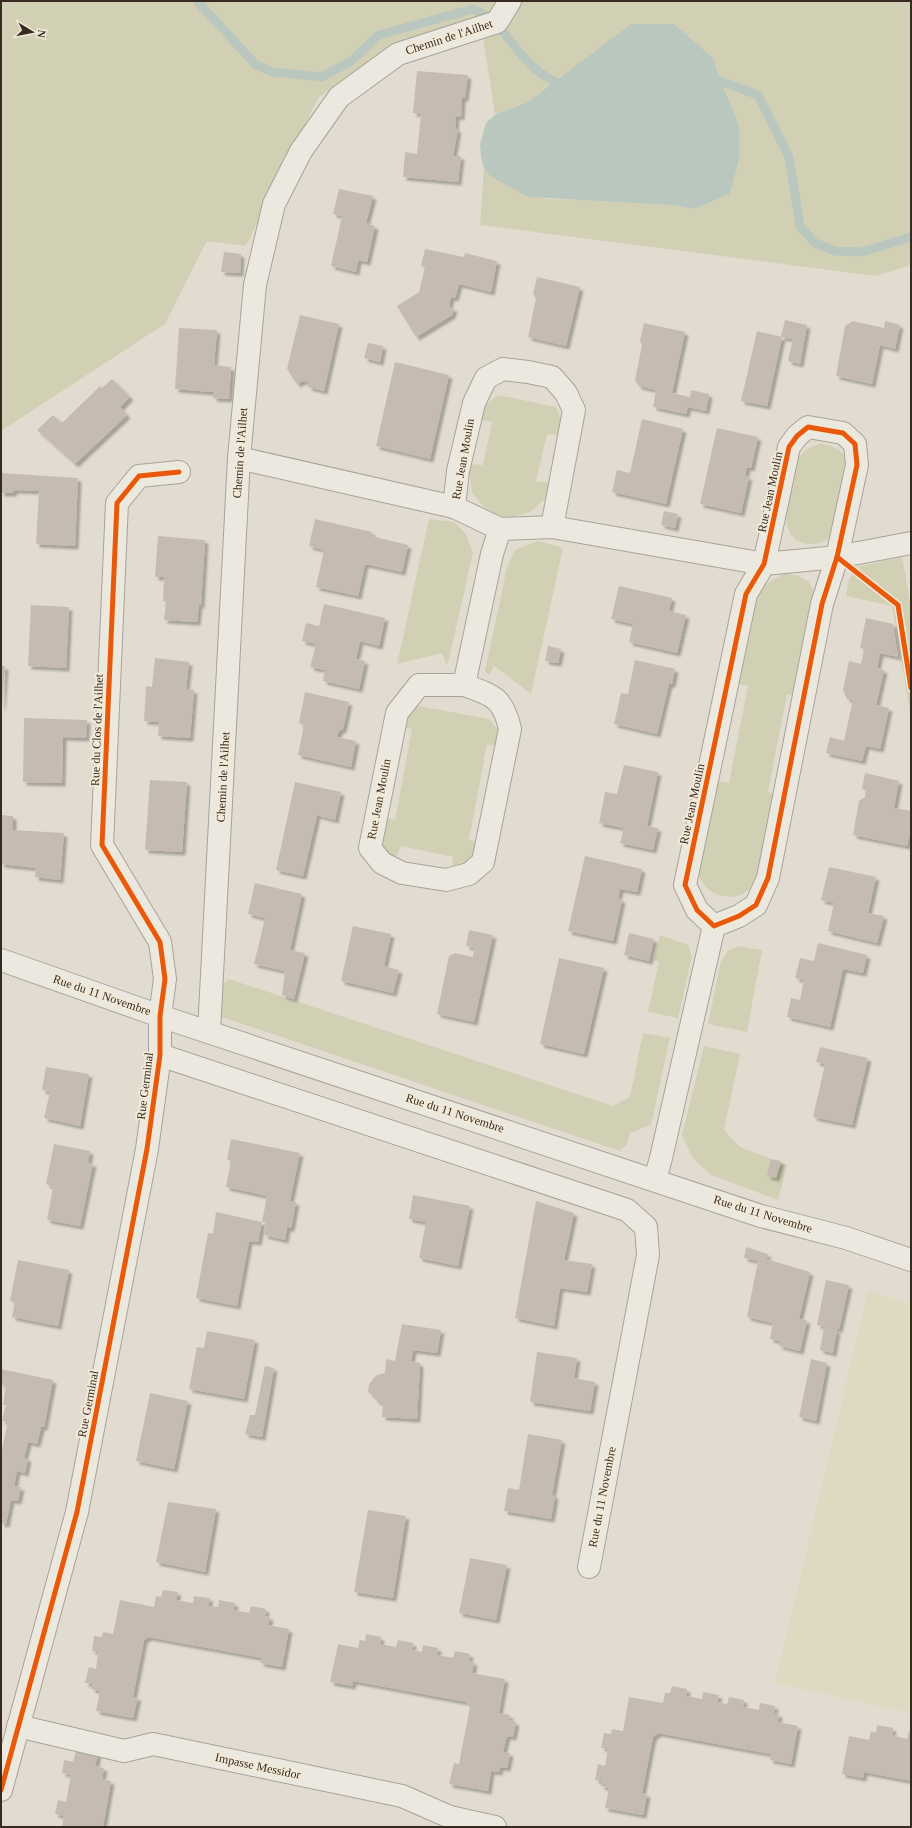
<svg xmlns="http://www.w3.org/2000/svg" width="912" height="1828" font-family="Georgia,serif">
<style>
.farmland{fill:#e0d9c2}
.green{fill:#d1d0b4}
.water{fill:#bac7be}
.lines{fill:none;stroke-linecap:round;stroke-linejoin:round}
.stream{stroke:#bac7be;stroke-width:9}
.building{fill:#c6bbb1;filter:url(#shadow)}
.minor-casing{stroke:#a8a298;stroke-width:24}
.minor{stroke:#ebe8e0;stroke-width:22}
.cycleway-casing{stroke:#f2e9d7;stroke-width:8}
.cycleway{stroke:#e8590c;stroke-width:5}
.labels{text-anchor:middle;stroke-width:4;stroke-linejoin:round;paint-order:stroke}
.street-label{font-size:12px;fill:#362a21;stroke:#f2e9d7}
</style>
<defs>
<filter id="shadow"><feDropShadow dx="3.5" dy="3.5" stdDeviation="1" flood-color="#0004"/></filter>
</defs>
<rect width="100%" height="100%" fill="#e2dcd0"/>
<!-- farmland -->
<polygon class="farmland" points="868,1291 911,1304 911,1713 775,1683"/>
<!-- green -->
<g class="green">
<polygon points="1,1 911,1 911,265 876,276 480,225 484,168 490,176 544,199 586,200 672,205 694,209 730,194 739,159 739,126 730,102 720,81 714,59 631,25 528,102 495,115 481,24 388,47 318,98 246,246 207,241 165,324 1,431"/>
<polygon points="498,395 556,407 561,420 560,436 547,434 536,481 550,483 544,500 530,512 512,517 497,516 483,506 472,493 469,464 483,465 492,422 480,420 487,404"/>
<path d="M821,443C833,447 842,449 848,461L837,527L827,540L816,544H807L797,541L791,535L787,527L786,514L796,460L807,449Z"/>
<polygon points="429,519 454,522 466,534 473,553 448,663 446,664 442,653 397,664"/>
<polygon points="538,541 563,548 531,694 494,666 489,675 485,671 507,567 515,550"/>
<polygon points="902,557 911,607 911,718 892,606 846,596 849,580 857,567"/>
<path d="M784,573L798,576L809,582L819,604L799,696L787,694L768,792L778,795L757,881C747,893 739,899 723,896C710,894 701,884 698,872C696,864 714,794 717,781L729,783L748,686L739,684L759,589Z"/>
<polygon points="419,706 489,719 498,730 500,747 487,744 469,840 479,842 472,858 452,869 453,857 401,846 396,857 389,854 381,845 384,818 395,820 412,729 402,727 407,717"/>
<polygon points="660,935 688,945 692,956 678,1018 648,1012 659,962 654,960"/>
<polygon points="738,946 762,950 747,1032 708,1024 721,961 729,950"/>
<polygon points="229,979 613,1106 630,1097 643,1033 670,1038 651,1125 630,1133 627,1144 620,1151 219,1016 217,989"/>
<polygon points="704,1046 740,1054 724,1130 740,1147 787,1165 778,1200 709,1174 692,1157 682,1135"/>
</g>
<!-- water -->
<polygon class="water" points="631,24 674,24 714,59 720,81 730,102 739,126 739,159 730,194 694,209 672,205 528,197 490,176 484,168 481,157 480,144 486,123 495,115 528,102"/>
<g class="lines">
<!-- stream -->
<g class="stream">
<path d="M197,1L256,65L273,72L322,77L351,61L379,35L473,9C499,18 511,46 530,64C539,74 554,81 566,88"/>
<polyline points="708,84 720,81 758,95 789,157 800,226 815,243 835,251 862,252 911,237"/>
</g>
</g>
<!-- building -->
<g class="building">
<polygon points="417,71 468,75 465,98 462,98 461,117 456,116 455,129 458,129 453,156 461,156 458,182 403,177 405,152 417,154 421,114 413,113"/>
<polygon points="339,189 373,196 366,223 375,226 367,262 358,260 356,272 331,266 342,216 333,214"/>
<polygon points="425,249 464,257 465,253 497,261 491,292 459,284 455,298 451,297 449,307 454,308 452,315 416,337 397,306 419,292 425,267 421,266"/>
<polygon points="224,252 241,254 240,273 221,272"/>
<polygon points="537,277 580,287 566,346 528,337 536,298 533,294"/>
<polygon points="300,315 339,324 324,391 308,387 309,382 302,381 297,384 287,369"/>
<polygon points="785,320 807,325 800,364 788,361 793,339 781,337"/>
<polygon points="853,321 884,328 885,321 900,325 895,349 880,345 872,384 836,376 845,326"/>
<polygon points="644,323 685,332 672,393 690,397 691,390 709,394 706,411 688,407 686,414 653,407 656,390 639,386 635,380 642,345 640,341"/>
<polygon points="179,328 217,330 214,365 231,367 229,399 213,398 213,392 175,389"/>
<polygon points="757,331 782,337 767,406 741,401"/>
<polygon points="368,343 383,346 380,362 364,358"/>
<polygon points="395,362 449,375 430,459 376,446"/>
<polygon points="112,379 130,397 120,407 127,415 75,464 37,430 53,415 62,423 100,386 102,388"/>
<polygon points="642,419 683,429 666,504 612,492 617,470 630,473"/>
<polygon points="717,428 758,437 751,468 747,467 745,476 749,477 741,513 700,504"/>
<polygon points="1,473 78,478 75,546 36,544 39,491 14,490 13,493 1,493"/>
<polygon points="664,511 678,514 675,528 661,525"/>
<polygon points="315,519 372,532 371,536 408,545 402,572 365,564 358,596 316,587 324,550 309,546"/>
<polygon points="158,536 205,540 201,605 199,604 197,622 164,620 166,602 163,601 164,577 155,577"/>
<polygon points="619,586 672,598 669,611 686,615 677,653 629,642 633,624 611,619"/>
<polygon points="324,604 385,618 379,646 360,641 356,659 365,661 359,689 323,681 325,670 310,667 316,644 302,641 306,623 319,626"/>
<polygon points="31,605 69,607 66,668 28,666"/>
<polygon points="866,618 893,624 898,657 880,653 877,668 884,670 876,705 889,708 880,749 866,746 862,761 826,753 830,737 844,741 853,700 847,699 843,690 849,661 861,664 864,649 860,648"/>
<polygon points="548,646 561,649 558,663 545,661"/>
<polygon points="155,658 189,662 186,689 194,690 190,738 158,736 159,722 144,721 146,686 152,687"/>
<polygon points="635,660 675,669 672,684 669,684 657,734 614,724 621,693 628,694"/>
<polygon points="1,666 5,666 2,707 1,707"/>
<polygon points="305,692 349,702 343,729 339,731 337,737 356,741 351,767 298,755 304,725 299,723"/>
<polygon points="24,718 87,720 86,738 63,737 62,783 23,782"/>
<polygon points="624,765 658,772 647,826 658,828 653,850 620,843 624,828 599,823 605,792 617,794"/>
<polygon points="865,773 899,781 894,808 911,811 911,828 907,846 853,835 859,801 865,797 866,790 862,789"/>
<polygon points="150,780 187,782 182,852 145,850"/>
<polygon points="295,782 341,792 335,820 317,815 303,876 276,870"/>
<polygon points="1,815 13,816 13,830 64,833 60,880 35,877 36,868 1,864"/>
<polygon points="585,856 642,869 637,892 620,889 618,898 622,900 613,941 568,931"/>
<polygon points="829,867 876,877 868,913 884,916 877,943 828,931 834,903 821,900"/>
<polygon points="255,883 302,894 290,950 305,953 294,999 282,995 285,971 254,964 265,918 248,914"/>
<polygon points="353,926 391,934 384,966 399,970 393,993 341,981"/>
<polygon points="469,930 493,935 474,1022 437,1014 449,956 455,953 473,957 474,948 466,946"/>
<polygon points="629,933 654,939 649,961 624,955"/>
<polygon points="818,943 867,955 863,973 843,969 830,1027 787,1017 791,998 800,1000 804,980 795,978 800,958 814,961"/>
<polygon points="559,958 604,968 584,1054 540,1044"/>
<polygon points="820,1047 868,1058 852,1125 813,1117 825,1064 816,1062"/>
<polygon points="46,1067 89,1074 80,1126 44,1118 50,1092 42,1090"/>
<polygon points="231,1139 300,1153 290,1201 296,1202 291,1228 287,1228 285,1240 264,1235 267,1223 262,1222 267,1196 226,1187 231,1161 227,1159"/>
<polygon points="54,1144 90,1151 88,1163 93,1163 80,1226 47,1220 53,1187 46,1184"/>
<polygon points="771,1159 781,1161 776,1178 767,1176"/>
<polygon points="413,1195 470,1206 458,1266 419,1258 426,1222 409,1219"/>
<polygon points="536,1201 574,1213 564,1260 592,1264 587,1292 560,1288 554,1326 515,1318"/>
<polygon points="216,1212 262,1222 258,1242 249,1241 237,1306 196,1298 208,1233 213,1234"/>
<polygon points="746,1247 768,1254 766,1259 810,1272 799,1319 807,1320 800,1351 779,1346 780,1341 770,1339 773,1323 747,1317 758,1261 744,1258"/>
<polygon points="18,1260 69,1270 58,1326 12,1317 15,1302 10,1301"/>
<polygon points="826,1280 849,1285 839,1329 817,1325"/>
<polygon points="402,1324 441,1330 437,1353 413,1350 411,1361 420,1363 420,1365 417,1419 382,1417 383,1404 377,1401 368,1391 369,1385 373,1379 377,1375 385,1373 386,1359 395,1361"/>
<polygon points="824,1327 837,1330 833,1353 820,1350"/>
<polygon points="207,1331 255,1340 244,1399 189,1389 197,1347 204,1348"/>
<polygon points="537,1352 577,1358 574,1378 595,1382 590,1411 530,1402"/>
<polygon points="811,1359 827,1363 816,1421 799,1417"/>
<polygon points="265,1366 274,1368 262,1437 245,1434 250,1415 255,1415"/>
<polygon points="1,1369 53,1380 44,1427 41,1427 37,1444 28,1442 24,1458 28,1458 25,1473 17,1471 14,1486 21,1487 18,1501 11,1500 6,1524 1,1523 1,1454 8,1422 2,1421 6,1405 3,1405 6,1386 1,1385"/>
<polygon points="150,1393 188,1401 174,1469 136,1461"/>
<polygon points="528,1434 562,1440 552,1495 555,1496 551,1519 504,1511 508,1488 519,1490"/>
<polygon points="168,1502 216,1509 205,1572 156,1562"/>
<polygon points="368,1510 406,1516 393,1598 354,1592"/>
<polygon points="470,1558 507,1565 496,1620 459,1613"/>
<polygon points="163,1590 178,1592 176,1600 193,1603 194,1596 210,1598 208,1606 218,1607 219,1600 235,1603 234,1610 249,1613 251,1606 266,1609 265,1616 270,1617 268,1625 289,1629 282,1667 260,1663 262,1658 148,1637 144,1640 133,1697 138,1697 133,1718 96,1711 100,1691 91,1689 93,1684 85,1683 89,1667 96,1669 98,1652 92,1651 94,1636 102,1637 103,1632 113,1634 120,1600 154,1607 156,1596 161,1597"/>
<polygon points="366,1634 381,1637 380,1644 396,1647 398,1640 413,1643 412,1650 422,1652 423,1645 438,1648 437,1655 453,1658 455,1651 470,1654 469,1661 474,1662 472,1673 505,1679 499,1713 510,1715 509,1720 516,1722 513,1737 507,1736 503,1752 510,1753 507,1768 500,1767 499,1772 491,1771 488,1791 449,1784 454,1763 459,1764 470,1707 466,1702 353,1681 352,1686 330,1682 338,1644 358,1648 360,1640 365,1641"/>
<polygon points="672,1686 687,1689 686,1696 691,1697 702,1699 703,1692 719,1695 717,1702 727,1704 729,1697 744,1700 743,1707 759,1710 760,1703 775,1706 774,1713 779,1714 778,1722 798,1726 791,1764 770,1760 771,1754 658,1733 653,1737 642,1793 647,1794 643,1815 605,1808 609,1788 601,1786 602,1781 595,1780 598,1764 605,1766 608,1749 601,1748 604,1733 611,1734 612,1729 623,1731 629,1697 663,1703 665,1693 670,1693"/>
<polygon points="877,1725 893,1728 892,1735 907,1739 909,1731 911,1732 911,1781 864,1772 863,1778 842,1774 849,1736 869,1740 871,1731 876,1733"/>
<polygon points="76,1750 98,1754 95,1766 73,1762"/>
<polygon points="64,1760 104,1768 102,1779 111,1781 103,1827 62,1827 64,1816 55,1814 58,1800 66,1802 71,1775 62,1773"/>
</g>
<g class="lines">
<!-- minor casing -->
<g class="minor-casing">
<g id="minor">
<polygon points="808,427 843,433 855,444 857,465 837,557 822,604 768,878 756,905 739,916 714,926 697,910 685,885 746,594 764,564 789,447 797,436"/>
<polyline points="239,458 454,507 500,529 552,527 764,564 837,557 911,543"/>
<polyline points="454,507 458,471 474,403 486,378 503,369 528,372 552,377 566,393 574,410 552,527"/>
<path d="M464,685H419L397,713L370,848L382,863L402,873L446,880L469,874L483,862L510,729C503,697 492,695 464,685L492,554L500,529"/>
<polyline points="1,960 160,1016 761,1216 846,1238 911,1260"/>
<polyline points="209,1032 239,458 255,285 274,204 301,151 339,97 398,54 497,22 510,1"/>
<polyline points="160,1055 627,1210 646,1227 648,1255 589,1567"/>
<polyline points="655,1180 661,1158 714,926"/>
<polyline points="18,1726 124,1751 153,1744 402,1796 450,1817 495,1827"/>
<polyline points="1,1790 77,1512 147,1149 160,1055 160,1016 165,979 160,942 102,845 117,503 139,476 179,472"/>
</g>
</g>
<!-- minor -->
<use href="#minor" class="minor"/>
<!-- cycleway casing -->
<g class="cycleway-casing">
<g id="cycleway">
<polygon points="808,427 843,433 855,444 857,465 837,557 822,604 768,878 756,905 739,916 714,926 697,910 685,885 746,594 764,564 789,447 797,436"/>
<polyline points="837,557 898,605 911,688"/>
<polyline points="1,1790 77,1512 147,1149 160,1055 160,1016 165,979 160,942 102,845 117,503 139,476 179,472"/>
</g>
</g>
<!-- cycleway -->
<use href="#cycleway" class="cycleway"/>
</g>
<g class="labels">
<!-- street labels -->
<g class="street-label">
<text transform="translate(449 37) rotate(-18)" y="4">Chemin de l'Ailhet</text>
<text transform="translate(240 453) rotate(-86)" y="4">Chemin de l'Ailhet</text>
<text transform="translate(463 459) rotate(-80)" y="4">Rue Jean Moulin</text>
<text transform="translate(770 492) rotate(-78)" y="4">Rue Jean Moulin</text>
<text transform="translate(97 730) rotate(-88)" y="4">Rue du Clos de l'Ailhet</text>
<text transform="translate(223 777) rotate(-87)" y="4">Chemin de l'Ailhet</text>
<text transform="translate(379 799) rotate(-79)" y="4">Rue Jean Moulin</text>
<text transform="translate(692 804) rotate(-78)" y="4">Rue Jean Moulin</text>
<text transform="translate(102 995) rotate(19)" y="4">Rue du 11 Novembre</text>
<text transform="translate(145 1086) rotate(-83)" y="4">Rue Germinal</text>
<text transform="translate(455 1113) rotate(18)" y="4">Rue du 11 Novembre</text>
<text transform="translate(763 1214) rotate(17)" y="4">Rue du 11 Novembre</text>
<text transform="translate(88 1404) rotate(-79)" y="4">Rue Germinal</text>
<text transform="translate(602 1497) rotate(-79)" y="4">Rue du 11 Novembre</text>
<text transform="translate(258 1766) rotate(12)" y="4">Impasse Messidor</text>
</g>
</g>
<!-- border -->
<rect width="912" height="1828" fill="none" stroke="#362a21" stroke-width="4"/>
<!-- north arrow -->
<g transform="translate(32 32) rotate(100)" stroke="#f2e9d7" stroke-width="3" paint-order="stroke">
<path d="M0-3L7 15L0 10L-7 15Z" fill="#362a21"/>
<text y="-6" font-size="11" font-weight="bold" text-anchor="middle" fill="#362a21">N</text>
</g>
</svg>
